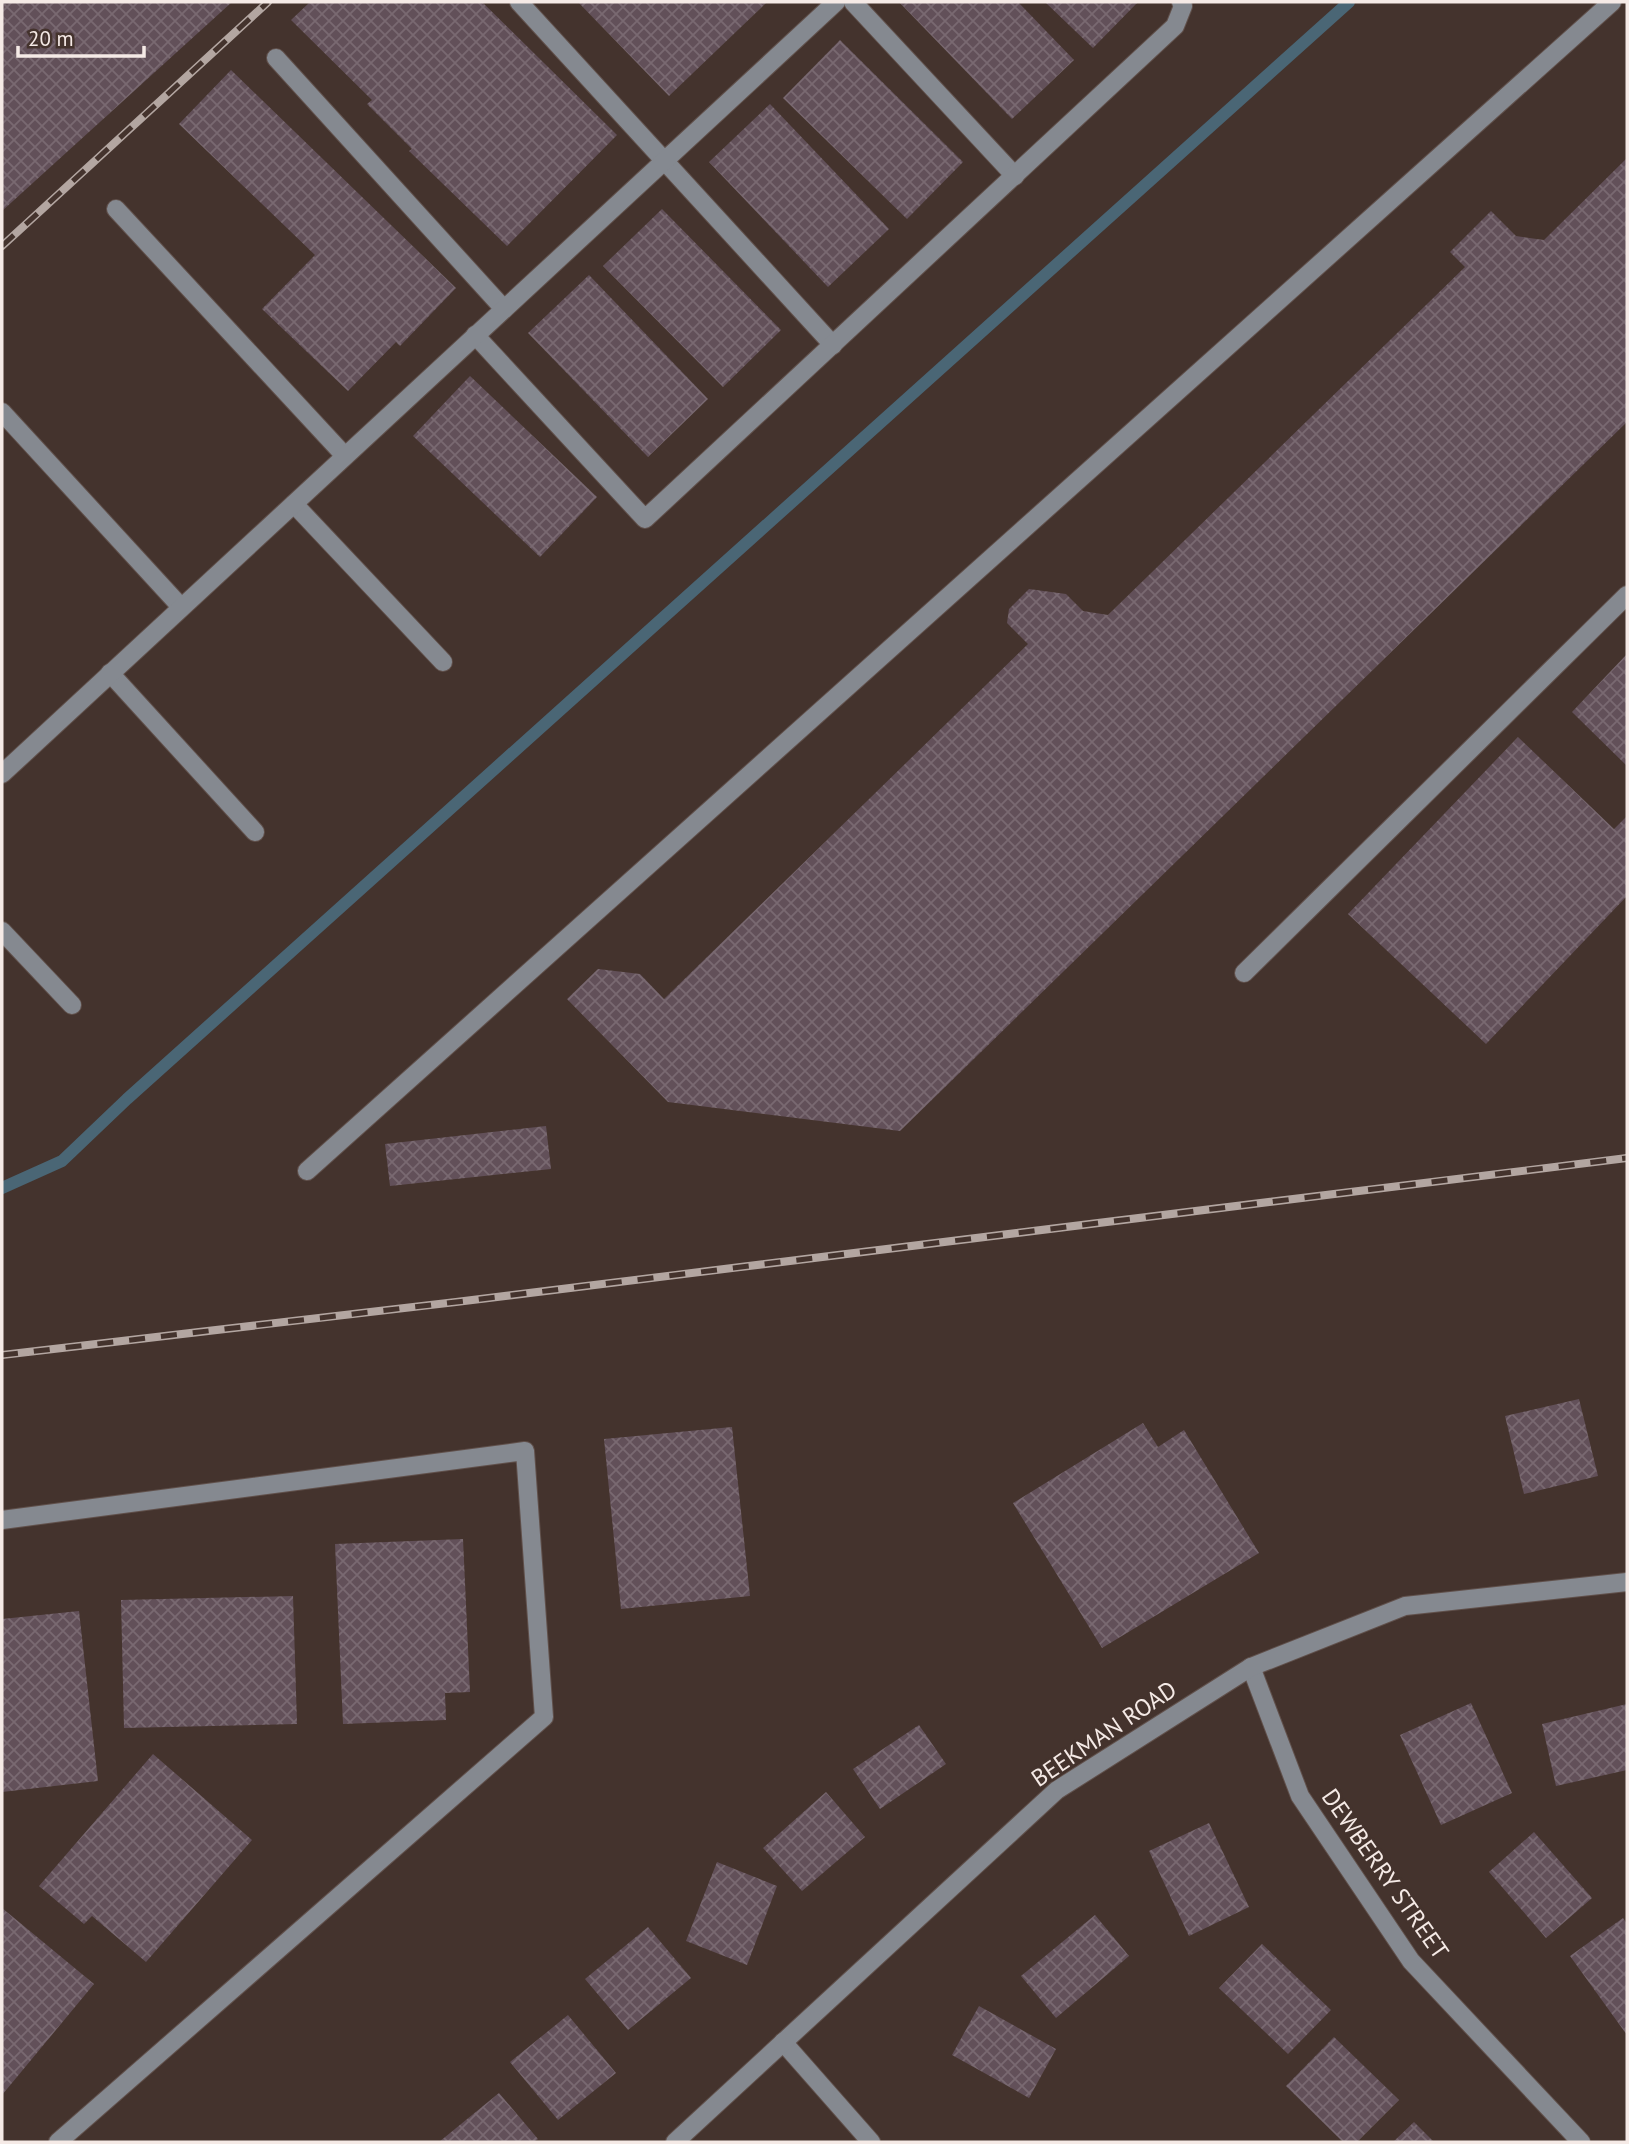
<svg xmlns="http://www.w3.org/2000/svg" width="1629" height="2144" font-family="'PT Sans',sans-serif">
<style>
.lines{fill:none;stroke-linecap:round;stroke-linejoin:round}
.stream{stroke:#4a6675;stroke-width:12}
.building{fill:url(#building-cross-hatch)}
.minor-casing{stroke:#60504b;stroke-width:20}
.minor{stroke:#858990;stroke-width:18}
.rail-casing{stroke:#b3a6a1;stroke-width:8}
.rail{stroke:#44332d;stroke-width:5;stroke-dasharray:16;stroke-linecap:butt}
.labels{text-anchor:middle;stroke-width:5;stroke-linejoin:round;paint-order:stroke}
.street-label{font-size:24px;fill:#f5eae6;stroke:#44332d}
</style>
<defs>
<pattern id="building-cross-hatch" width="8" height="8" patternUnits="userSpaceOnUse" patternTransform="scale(1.75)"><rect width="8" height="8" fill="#625059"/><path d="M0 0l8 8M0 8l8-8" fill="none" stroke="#796971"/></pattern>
</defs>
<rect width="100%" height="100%" fill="#44332d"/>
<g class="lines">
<!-- stream -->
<polyline class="stream" points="2,1188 62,1161 127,1099 1349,2"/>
</g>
<!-- building -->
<g class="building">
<polygon points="2,2 232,2 2,211"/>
<polygon points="310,2 482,2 617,135 507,246 409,151 412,149 367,104 372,100 291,20"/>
<polygon points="578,2 767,2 669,96"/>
<polygon points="899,2 1018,2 1074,60 1012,119"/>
<polygon points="1045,2 1138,2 1093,48"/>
<polygon points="840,40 963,162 907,219 783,98"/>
<polygon points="231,70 456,288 400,346 396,342 348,391 262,309 315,255 179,124"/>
<polygon points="770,104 889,229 828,287 709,162"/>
<polygon points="1627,158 1627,422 900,1131 668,1102 567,999 598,969 640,974 664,999 1028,644 1007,623 1009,609 1029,589 1066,594 1083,611 1108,615 1465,267 1450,252 1491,211 1516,236 1544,240"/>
<polygon points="662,209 781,330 723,387 603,266"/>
<polygon points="589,275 708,399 648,457 528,333"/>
<polygon points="470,376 597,497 540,557 413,436"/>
<polygon points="1627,654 1627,766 1572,712"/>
<polygon points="1518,737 1614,829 1627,816 1627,896 1486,1044 1348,914"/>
<polygon points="546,1126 551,1169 390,1186 385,1144"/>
<polygon points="1579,1399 1598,1476 1524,1494 1505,1416"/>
<polygon points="1143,1423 1158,1447 1184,1430 1259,1553 1102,1648 1013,1503"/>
<polygon points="732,1427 750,1596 621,1609 604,1439"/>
<polygon points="463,1539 470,1692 445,1693 446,1720 343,1724 335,1544"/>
<polygon points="293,1596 297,1724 124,1728 121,1600"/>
<polygon points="79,1611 98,1781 2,1792 2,1619"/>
<polygon points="1471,1703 1512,1793 1441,1825 1400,1735"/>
<polygon points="1627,1704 1627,1770 1556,1786 1542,1724"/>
<polygon points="919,1725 946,1764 880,1809 853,1769"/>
<polygon points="153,1754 252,1840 146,1962 92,1916 84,1924 39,1886"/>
<polygon points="826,1792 865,1837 802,1891 763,1848"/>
<polygon points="1209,1823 1249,1907 1189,1936 1149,1851"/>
<polygon points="1534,1832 1592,1898 1546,1938 1489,1872"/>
<polygon points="717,1862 777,1886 747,1965 686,1941"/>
<polygon points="2,1908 94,1984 2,2095"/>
<polygon points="1095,1915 1129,1956 1056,2018 1021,1976"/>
<polygon points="1623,1918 1627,1924 1627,2035 1570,1956"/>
<polygon points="648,1927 691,1978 628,2030 585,1979"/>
<polygon points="1262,1944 1331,2010 1288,2054 1219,1988"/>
<polygon points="979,2006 1056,2049 1029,2098 952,2055"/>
<polygon points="568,2015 616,2073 558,2120 510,2062"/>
<polygon points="1334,2037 1399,2100 1357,2142 1343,2142 1286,2086"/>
<polygon points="499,2093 538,2139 534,2142 439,2142"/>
<polygon points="1414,2122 1434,2142 1393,2142"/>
</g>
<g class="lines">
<!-- minor casing -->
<g class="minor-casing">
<g id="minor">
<polyline points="519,2 833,345"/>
<polyline points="853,2 1015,176"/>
<polyline points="276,58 504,309"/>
<polyline points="116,209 345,456"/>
<polyline points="475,335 645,519 1175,26 1183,6 1181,2"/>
<polyline points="2,412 181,607"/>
<polyline points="294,504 443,662"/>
<polyline points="110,673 255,832"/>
<polyline points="2,774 836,2"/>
<polyline points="2,931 72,1005"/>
<polyline points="1244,973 1627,595"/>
<polyline points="307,1171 1612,2"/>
<polyline points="2,1520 525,1451 544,1717 58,2142"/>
<polyline points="1251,1667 1300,1796 1411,1961 1581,2142"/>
<polyline points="783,2042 871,2142"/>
<polyline points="675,2142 1057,1790 1251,1667 1405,1606 1627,1582"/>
</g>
</g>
<!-- minor -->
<use href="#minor" class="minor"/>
<!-- rail casing -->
<g class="rail-casing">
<g id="rail">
<polyline points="2,246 268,2"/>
<polyline points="2,1355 456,1302 1627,1158"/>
</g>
</g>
<!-- rail -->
<use href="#rail" class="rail"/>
</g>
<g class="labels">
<!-- street labels -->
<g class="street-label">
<text transform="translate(1104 1734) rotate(-34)" y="8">BEEKMAN ROAD</text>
<text transform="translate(1385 1874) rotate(55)" y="8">DEWBERRY STREET</text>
</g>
</g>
<!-- border -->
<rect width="1629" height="2144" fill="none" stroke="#f5eae6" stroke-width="7"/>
<!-- scale -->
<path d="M18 46v10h126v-10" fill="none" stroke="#f5eae6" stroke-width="3.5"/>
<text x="28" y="46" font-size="21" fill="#f5eae6" stroke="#44332d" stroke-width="5" paint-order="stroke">20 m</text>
</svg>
